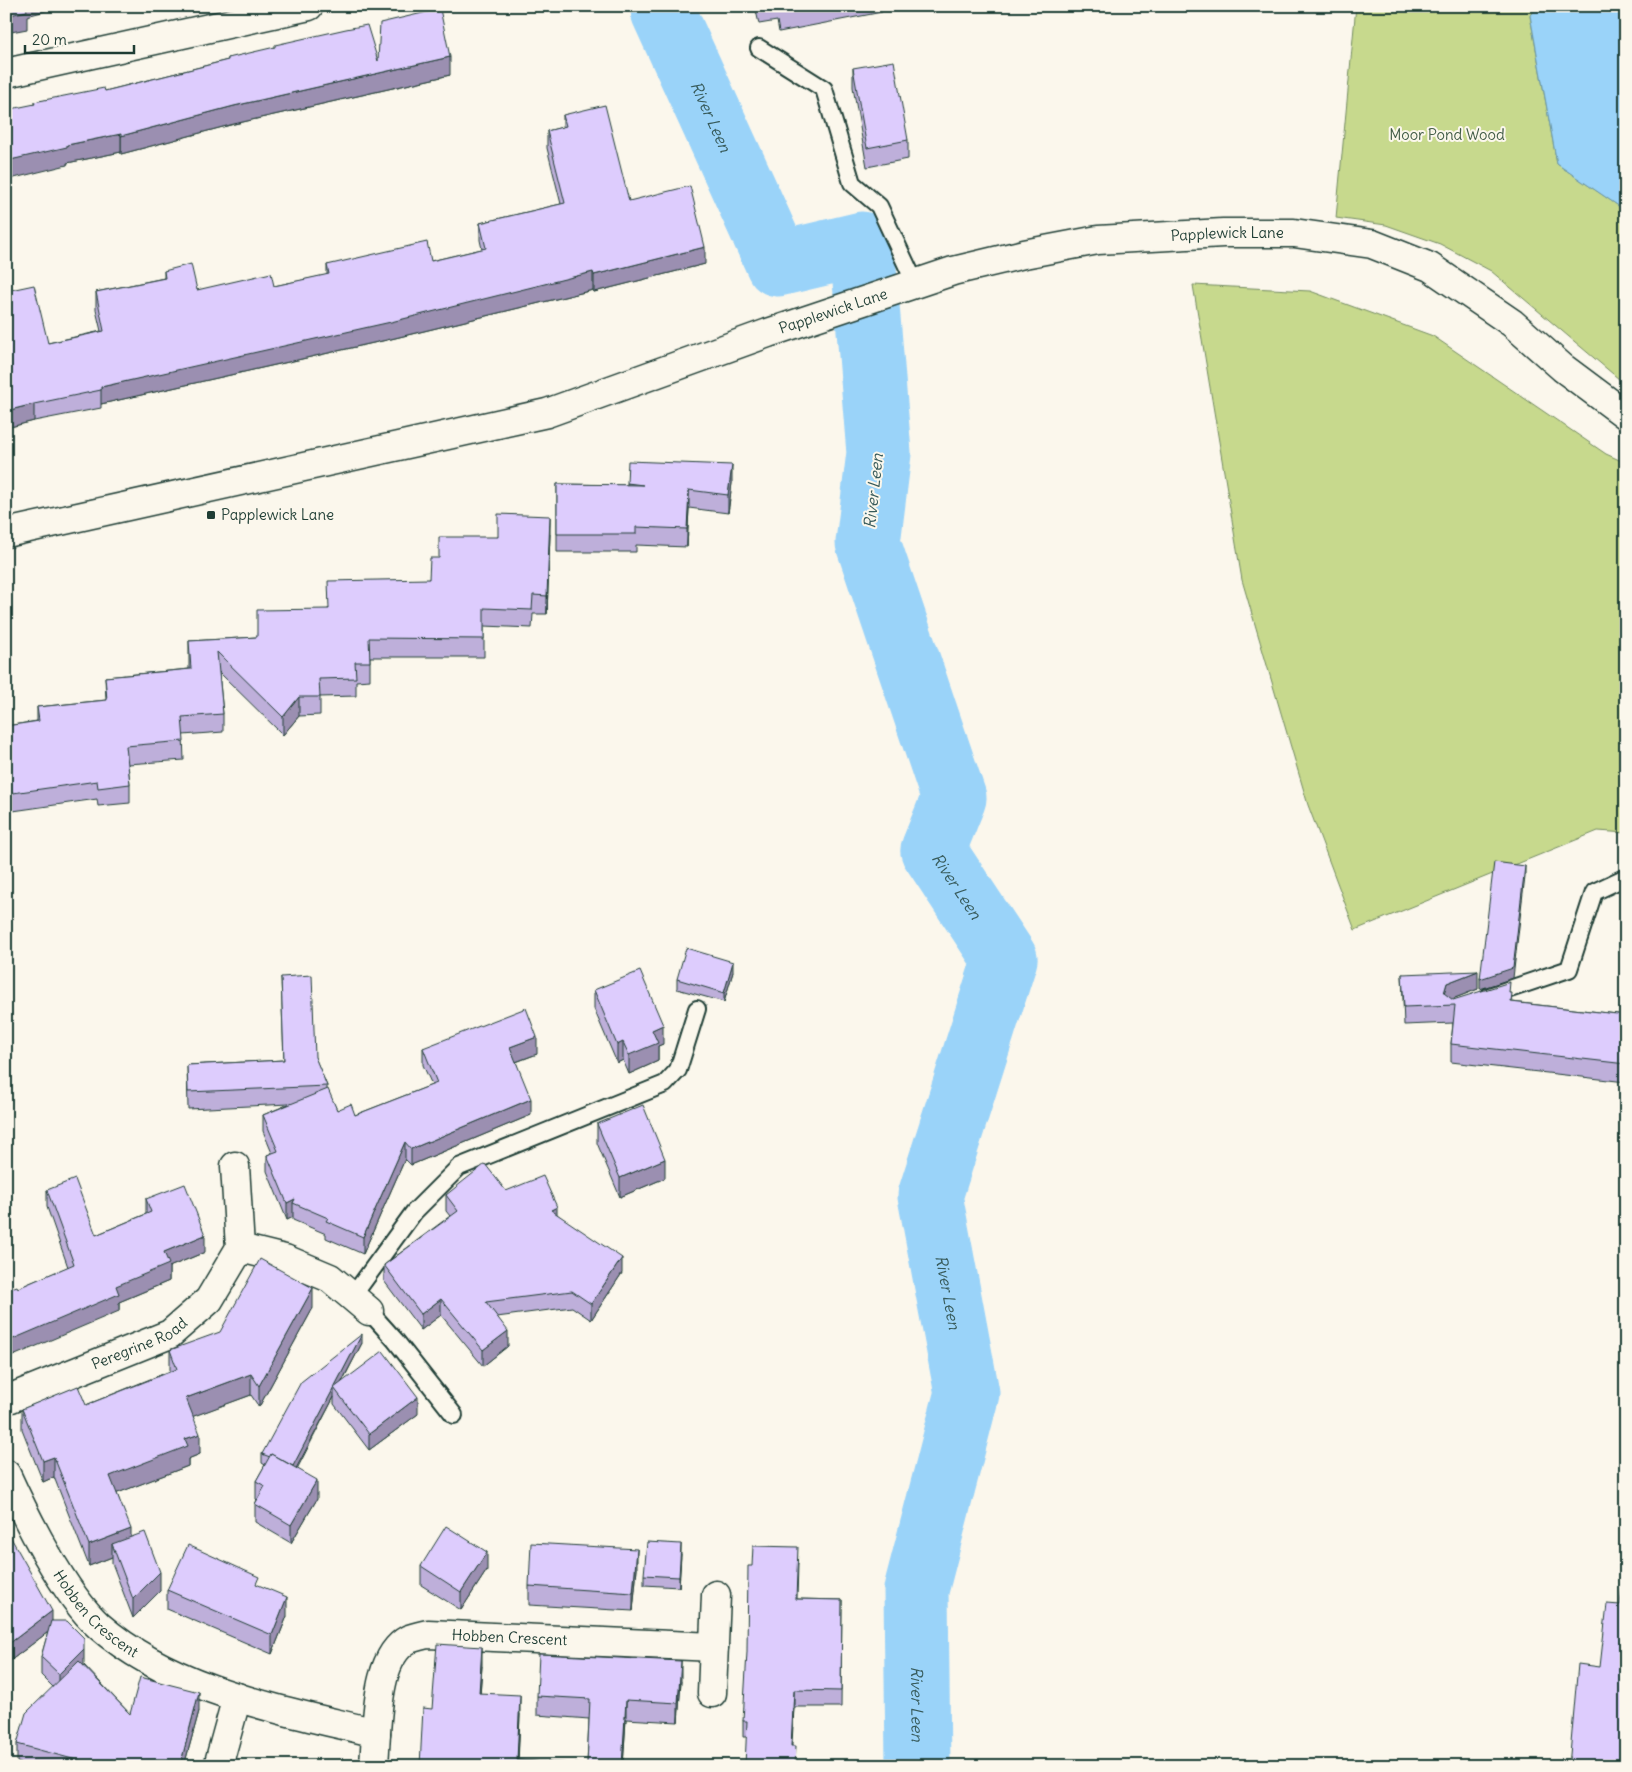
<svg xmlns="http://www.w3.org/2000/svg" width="1632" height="1772" font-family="Delius,sans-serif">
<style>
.green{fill:#c7d98d;stroke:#738b60}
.water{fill:#9ad3f9;stroke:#6997aa}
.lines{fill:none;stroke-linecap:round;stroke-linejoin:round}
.river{stroke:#9ad3f9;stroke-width:65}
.service-casing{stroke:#1f3d34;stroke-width:20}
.minor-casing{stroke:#1f3d34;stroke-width:31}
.tertiary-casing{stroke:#1f3d34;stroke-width:31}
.service{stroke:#fbf7ec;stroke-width:16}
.minor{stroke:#fbf7ec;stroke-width:28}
.tertiary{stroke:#fbf7ec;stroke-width:28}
.wall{fill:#beafda;stroke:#1f3d34}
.shaded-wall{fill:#9b8fb1;stroke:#1f3d34}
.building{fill:#ddccfd;stroke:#1f3d34}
.poi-dot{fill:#1f3d34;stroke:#fbf7ec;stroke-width:2}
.labels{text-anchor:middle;stroke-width:4;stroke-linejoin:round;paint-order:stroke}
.park-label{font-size:15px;fill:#415c46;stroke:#fbf7ec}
.street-label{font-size:15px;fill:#1f3d34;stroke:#fbf7ec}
.poi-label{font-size:15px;fill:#1f3d34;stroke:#fbf7ec;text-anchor:start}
.water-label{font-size:16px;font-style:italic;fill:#385b5b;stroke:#fbf7ec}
</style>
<rect width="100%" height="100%" fill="#fbf7ec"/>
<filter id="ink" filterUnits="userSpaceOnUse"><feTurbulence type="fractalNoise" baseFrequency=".02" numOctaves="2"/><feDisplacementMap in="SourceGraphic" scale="10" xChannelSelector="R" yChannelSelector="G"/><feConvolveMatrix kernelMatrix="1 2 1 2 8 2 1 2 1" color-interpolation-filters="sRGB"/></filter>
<g filter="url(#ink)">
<!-- green -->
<g class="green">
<polygon points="1356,6 1538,6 1530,16 1557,164 1626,211 1626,385 1491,271 1440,244 1386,225 1336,218"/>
<polygon points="1193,285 1310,291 1433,336 1606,454 1626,463 1626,833 1598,831 1355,930 1308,805 1242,580"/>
</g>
<!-- water -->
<polygon class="water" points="1538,6 1626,6 1626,211 1557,164 1530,15"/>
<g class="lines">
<!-- river -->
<path class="river" id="s1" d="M663,6V11L778,264L862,244L879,453L868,543L954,798L933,850L1005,959L930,1196L967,1393L916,1590L918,1766"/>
<!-- service casing -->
<g class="service-casing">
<g id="service">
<polyline points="759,48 824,89 852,183 879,206 915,283"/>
<polyline points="1489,996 1569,969 1594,892 1626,877"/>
<polyline points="352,1297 414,1212 459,1167 665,1084 678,1070 697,1009"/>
<polyline points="369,1311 395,1340 454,1415"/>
</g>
</g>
<!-- minor casing -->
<g class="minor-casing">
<g id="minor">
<polyline points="6,73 309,6"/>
<polyline points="240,1248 285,1259 330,1278 369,1311"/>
<path id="s2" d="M6,1400L170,1334L209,1300L240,1248L235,1166"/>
<path id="s3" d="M6,1474C26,1518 64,1594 99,1626C173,1691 283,1710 376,1733C378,1705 380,1654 409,1639C415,1637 422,1635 428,1634L714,1647"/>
<polyline points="712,1693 716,1595"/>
<polyline points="218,1766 237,1697"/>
<polyline points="374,1766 376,1733"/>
</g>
</g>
<!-- tertiary casing -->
<g class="tertiary-casing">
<g id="tertiary">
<path id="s4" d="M6,533L547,413L768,333L953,271L1024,254L1098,240L1223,233H1294L1372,244L1430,267L1512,323L1563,368L1626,415"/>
</g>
</g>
<!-- service -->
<use href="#service" class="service"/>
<!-- minor -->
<use href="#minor" class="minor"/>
<!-- tertiary -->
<use href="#tertiary" class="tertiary"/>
</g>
<!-- wall -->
<g class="wall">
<polygon points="755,6 882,6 882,12 779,32 777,21 759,24"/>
<polygon points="228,58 378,61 450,75 234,124 121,154 121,152 67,163 67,165 34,104 34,102 105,91 228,60"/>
<polygon points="853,68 908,140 908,159 867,167 853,87"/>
<polygon points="563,115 629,201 705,264 594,292 593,290 391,339 101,404 101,408 34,421 6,428 6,291 48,343 101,331 96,310 96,292 164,278 164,271 197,290 274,286 327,275 327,265 431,261 482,249 480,240 480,223 561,204 547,148 547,131 563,127"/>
<polygon points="627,483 732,483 728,513 689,508 687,547 636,545 636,552 557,552 557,484 627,485"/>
<polygon points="550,534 547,614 533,614 532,628 484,626 484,657 370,657 370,680 356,681 356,696 320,697 320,715 299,716 283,735 219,672 223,714 223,732 183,735 184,760 128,764 130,784 130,803 98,806 97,799 6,812 6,726 37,721 37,707 106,700 105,677 189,669 189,641 257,637 328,609 429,579 439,558 498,537"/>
<polygon points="733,972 724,1002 677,989 677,979"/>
<polygon points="1402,974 1478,989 1452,999 1453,1000 1510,993 1512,1002 1626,1015 1626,1082 1451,1062 1451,1044 1453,1023 1404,1025"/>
<polygon points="281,977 327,1086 327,1090 337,1110 355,1115 432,1085 423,1065 423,1048 537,1054 516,1062 531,1115 411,1165 405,1159 363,1254 326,1238 326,1234 293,1220 293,1217 287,1220 267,1171 267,1155 272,1153 263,1131 263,1115 289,1104 188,1109 187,1065 284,1060"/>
<polygon points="594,990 663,1044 658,1046 658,1061 629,1074 623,1060 617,1063 594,1009"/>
<polygon points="597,1124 665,1178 620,1197 597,1143"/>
<polygon points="47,1190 96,1235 146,1214 146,1199 205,1252 169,1267 169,1281 119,1302 119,1311 18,1288 68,1267 47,1207"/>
<polygon points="506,1191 557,1214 622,1273 591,1320 572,1307 497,1317 508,1346 483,1366 441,1315 421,1330 384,1281 384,1265 450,1216 446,1211 446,1195"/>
<polygon points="313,1308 259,1407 251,1395 193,1416 200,1454 188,1459 188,1466 117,1493 131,1538 160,1591 133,1618 112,1563 112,1557 89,1566 54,1477 43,1482 22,1429 22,1409 86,1405 170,1371 170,1350"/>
<polygon points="362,1343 342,1382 418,1414 369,1450 334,1404 334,1397 297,1469 317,1499 291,1543 255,1522 255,1504 257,1500 256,1499 256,1481 265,1465 262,1463 262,1454"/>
<polygon points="6,1529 52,1621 84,1665 130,1714 199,1711 184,1766 29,1766 17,1762 17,1744 53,1687 41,1675 41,1657 48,1632 6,1664"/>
<polygon points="681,1554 679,1587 644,1585 644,1575"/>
<polygon points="798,1563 797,1599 842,1600 841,1707 794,1707 791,1746 796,1766 746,1737 743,1737 743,1721"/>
<polygon points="421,1566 487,1570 461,1610 421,1585"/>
<polygon points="637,1568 633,1611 529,1605 529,1586"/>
<polygon points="167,1590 287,1616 272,1654 167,1609"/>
<polygon points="482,1666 480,1693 520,1714 518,1760 587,1765 589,1719 537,1715 537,1696 681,1681 678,1722 626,1719 623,1766 420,1766"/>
</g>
<!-- shaded-wall -->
<g class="shaded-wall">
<polygon points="24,6 64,6 27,16 27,29 6,33 6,16"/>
<polygon points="450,57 450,75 234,124 121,154 121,136 234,106"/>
<polygon points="121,134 121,152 67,163 67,165 6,180 6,161 67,145"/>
<polygon points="705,247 705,264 594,292 594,275"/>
<polygon points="593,272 593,290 391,339 101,404 101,387"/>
<polygon points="34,404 34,421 6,428 6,411"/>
<polygon points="732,465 732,483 728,513 728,495"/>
<polygon points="689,490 689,508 687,547 687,529"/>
<polygon points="550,516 550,534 547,614 547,596"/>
<polygon points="299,697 299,716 283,735 283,717"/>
<polygon points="1525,866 1525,876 1513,978 1480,989 1480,979"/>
<polygon points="733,962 733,972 724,1002 724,993"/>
<polygon points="1478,971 1478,989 1447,1001 1444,993 1447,983"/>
<polygon points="663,1025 663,1044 658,1046 658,1061 629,1074 629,1055 652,1030"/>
<polygon points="537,1037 537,1054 510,1064 510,1047"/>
<polygon points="623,1042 623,1060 617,1063 617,1045"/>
<polygon points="531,1099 531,1115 411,1165 411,1149"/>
<polygon points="405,1142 405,1159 363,1254 363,1237"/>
<polygon points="665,1159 665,1178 620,1197 620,1178"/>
<polygon points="295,1199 293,1203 293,1217 287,1220 287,1203"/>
<polygon points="557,1207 557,1223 551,1210"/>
<polygon points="205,1235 205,1252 169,1267 169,1281 119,1302 119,1311 6,1359 6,1342 116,1286 164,1252"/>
<polygon points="622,1258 622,1273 591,1320 591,1304"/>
<polygon points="313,1288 313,1308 259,1407 259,1386"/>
<polygon points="441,1299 441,1315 421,1330 421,1314"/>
<polygon points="508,1331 508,1346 483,1366 483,1350"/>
<polygon points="362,1334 362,1343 337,1391 334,1388 334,1397 291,1478 291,1469"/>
<polygon points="251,1374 251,1395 186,1419 186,1398"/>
<polygon points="418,1397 418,1414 369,1450 369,1434"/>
<polygon points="200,1434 200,1454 188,1459 188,1466 110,1496 110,1476 185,1439"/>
<polygon points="54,1457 54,1477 43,1482 43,1461"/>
<polygon points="317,1480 317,1499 291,1543 291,1525"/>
<polygon points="131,1529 131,1550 112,1544 112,1557 89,1566 89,1545"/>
<polygon points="681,1544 681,1554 679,1587 679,1577"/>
<polygon points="637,1549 637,1568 633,1611 633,1593"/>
<polygon points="487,1552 487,1570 461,1610 461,1592"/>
<polygon points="160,1572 160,1591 133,1618 133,1599"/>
<polygon points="287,1597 287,1616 272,1654 272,1635"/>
<polygon points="52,1611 52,1629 6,1664 6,1646"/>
<polygon points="482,1647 482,1666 479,1712 479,1693"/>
<polygon points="84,1649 84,1668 59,1693 59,1674"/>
<polygon points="681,1661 681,1681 678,1722 678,1703"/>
<polygon points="794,1690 794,1707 791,1762 791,1746"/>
<polygon points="199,1692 199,1711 184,1766 180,1766"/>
<polygon points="520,1695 520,1714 518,1766 517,1766"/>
<polygon points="626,1700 626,1719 623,1766 622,1766"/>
</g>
<!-- building -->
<g class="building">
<polygon points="6,6 26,6 27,11 6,16"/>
<polygon points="778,6 795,6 779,9"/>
<polygon points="440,9 450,57 234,106 121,136 121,134 67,145 67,147 6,161 6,110 35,104 34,102 104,88 105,91 228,60 228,58 275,47 275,45 346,29 367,25 378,61 380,23"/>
<polygon points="894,61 908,140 867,148 853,68"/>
<polygon points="605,105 629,201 690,186 705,247 594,275 593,272 391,322 101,387 101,390 34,404 6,411 6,314 8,314 6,304 6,291 34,285 48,343 104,331 96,292 165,278 164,271 191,264 197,290 271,273 274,286 329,274 327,265 427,242 431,261 486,248 480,223 565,203 547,131 566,126 563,115"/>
<polygon points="628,461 732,465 728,495 689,490 687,529 636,527 636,534 557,534 557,484 643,485 627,483"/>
<polygon points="498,514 550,516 547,596 533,595 532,610 484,608 484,639 369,638 370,662 355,662 356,678 319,679 320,697 299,697 283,717 217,652 223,714 182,717 184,741 126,746 130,784 98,788 97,781 6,794 6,726 39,721 37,707 107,700 105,677 191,669 189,641 257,637 257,610 329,609 328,581 429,579 430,558 439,558 439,537 498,537"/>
<polygon points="1494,862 1525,866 1513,968 1480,979"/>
<polygon points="686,948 733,962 724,993 677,979"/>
<polygon points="640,971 663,1025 652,1030 658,1043 629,1055 623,1042 617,1045 594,990"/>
<polygon points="1478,971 1447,983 1444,993 1453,1000 1510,982 1509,993 1512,993 1511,1002 1626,1015 1626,1064 1451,1044 1455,1005 1404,1007 1402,974"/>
<polygon points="312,975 315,1057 327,1086 188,1092 187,1065 284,1060 281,977"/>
<polygon points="526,1008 537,1037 510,1047 531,1099 411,1149 405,1142 363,1237 326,1221 328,1218 293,1203 295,1199 287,1203 267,1155 278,1151 263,1115 328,1089 337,1110 351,1104 355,1115 437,1083 423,1048"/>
<polygon points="643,1105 665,1159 620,1178 597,1124"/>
<polygon points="485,1164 506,1191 543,1176 557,1207 551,1210 622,1258 591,1304 572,1291 486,1302 508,1331 483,1350 441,1299 421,1314 384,1265 458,1211 446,1195"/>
<polygon points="75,1179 96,1235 151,1212 146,1199 185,1184 205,1235 164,1252 169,1264 116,1286 119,1294 6,1342 6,1290 17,1286 18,1288 74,1264 47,1190"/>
<polygon points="260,1259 313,1288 259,1386 251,1374 186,1398 200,1434 185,1439 188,1446 110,1476 131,1529 89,1545 54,1457 43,1461 22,1409 78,1386 86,1405 177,1369 170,1350 220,1332"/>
<polygon points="362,1334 293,1466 271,1454 270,1457 262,1454 301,1382"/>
<polygon points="383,1351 418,1397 369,1434 334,1388"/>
<polygon points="271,1454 317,1480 291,1525 255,1504 265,1486 256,1481"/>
<polygon points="446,1526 487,1552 461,1592 421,1566"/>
<polygon points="6,1529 52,1611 6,1646"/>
<polygon points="145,1532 160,1572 133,1599 112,1544"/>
<polygon points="647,1542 681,1544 679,1577 644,1575"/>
<polygon points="531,1543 637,1549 633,1593 529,1586"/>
<polygon points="188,1545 259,1577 256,1584 287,1597 272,1635 167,1590"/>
<polygon points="753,1546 798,1547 796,1599 842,1600 841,1691 794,1690 791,1746 796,1746 795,1766 745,1766 747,1721 743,1721 747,1652 748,1566 752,1566"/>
<polygon points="1622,1586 1626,1586 1626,1766 1569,1766 1578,1664 1600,1667 1607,1604 1620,1605"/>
<polygon points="51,1621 67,1621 84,1638 84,1649 59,1674 41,1657"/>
<polygon points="437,1644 482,1647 479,1693 520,1695 517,1760 587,1765 590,1699 537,1696 539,1654 681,1661 678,1703 626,1700 622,1766 420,1766 423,1708 432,1709"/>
<polygon points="79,1661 130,1714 140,1677 199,1692 180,1766 95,1765 17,1744 26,1713"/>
</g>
</g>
<!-- markers -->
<rect class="poi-dot" x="206" y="510" width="10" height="10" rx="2.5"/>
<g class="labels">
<!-- park labels -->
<g class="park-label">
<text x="1447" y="140">Moor Pond Wood</text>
</g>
<!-- street labels -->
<g class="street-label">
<text dy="5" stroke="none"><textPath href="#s4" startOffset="1262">Papplewick Lane</textPath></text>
<text dy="5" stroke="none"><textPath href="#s4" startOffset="858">Papplewick Lane</textPath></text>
<text dy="5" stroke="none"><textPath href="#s2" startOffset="145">Peregrine Road</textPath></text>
<text dy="5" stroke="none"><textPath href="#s3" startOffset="168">Hobben Crescent</textPath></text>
<text dy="5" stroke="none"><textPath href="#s3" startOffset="684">Hobben Crescent</textPath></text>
</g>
<!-- poi labels -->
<g class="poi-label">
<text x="221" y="520">Papplewick Lane</text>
</g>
<!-- water labels -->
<g class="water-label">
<text dy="6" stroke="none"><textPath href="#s1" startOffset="121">River Leen</textPath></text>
<text transform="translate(873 491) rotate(-84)" y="6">River Leen</text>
<text dy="6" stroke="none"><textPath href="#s1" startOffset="1038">River Leen</textPath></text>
<text dy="6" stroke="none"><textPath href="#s1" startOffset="1472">River Leen</textPath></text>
<text dy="6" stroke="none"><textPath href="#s1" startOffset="1892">River Leen</textPath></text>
</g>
</g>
<!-- margin -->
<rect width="1632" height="1772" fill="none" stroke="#fbf7ec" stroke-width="25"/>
<rect x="12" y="12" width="1607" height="1747" fill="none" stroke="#1f3d34" stroke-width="2" filter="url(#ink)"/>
<!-- scale -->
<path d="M25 45v8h109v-8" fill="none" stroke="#1f3d34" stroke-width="2.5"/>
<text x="32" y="45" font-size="15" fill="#1f3d34" stroke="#fbf7ec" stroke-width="4" paint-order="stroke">20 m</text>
</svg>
